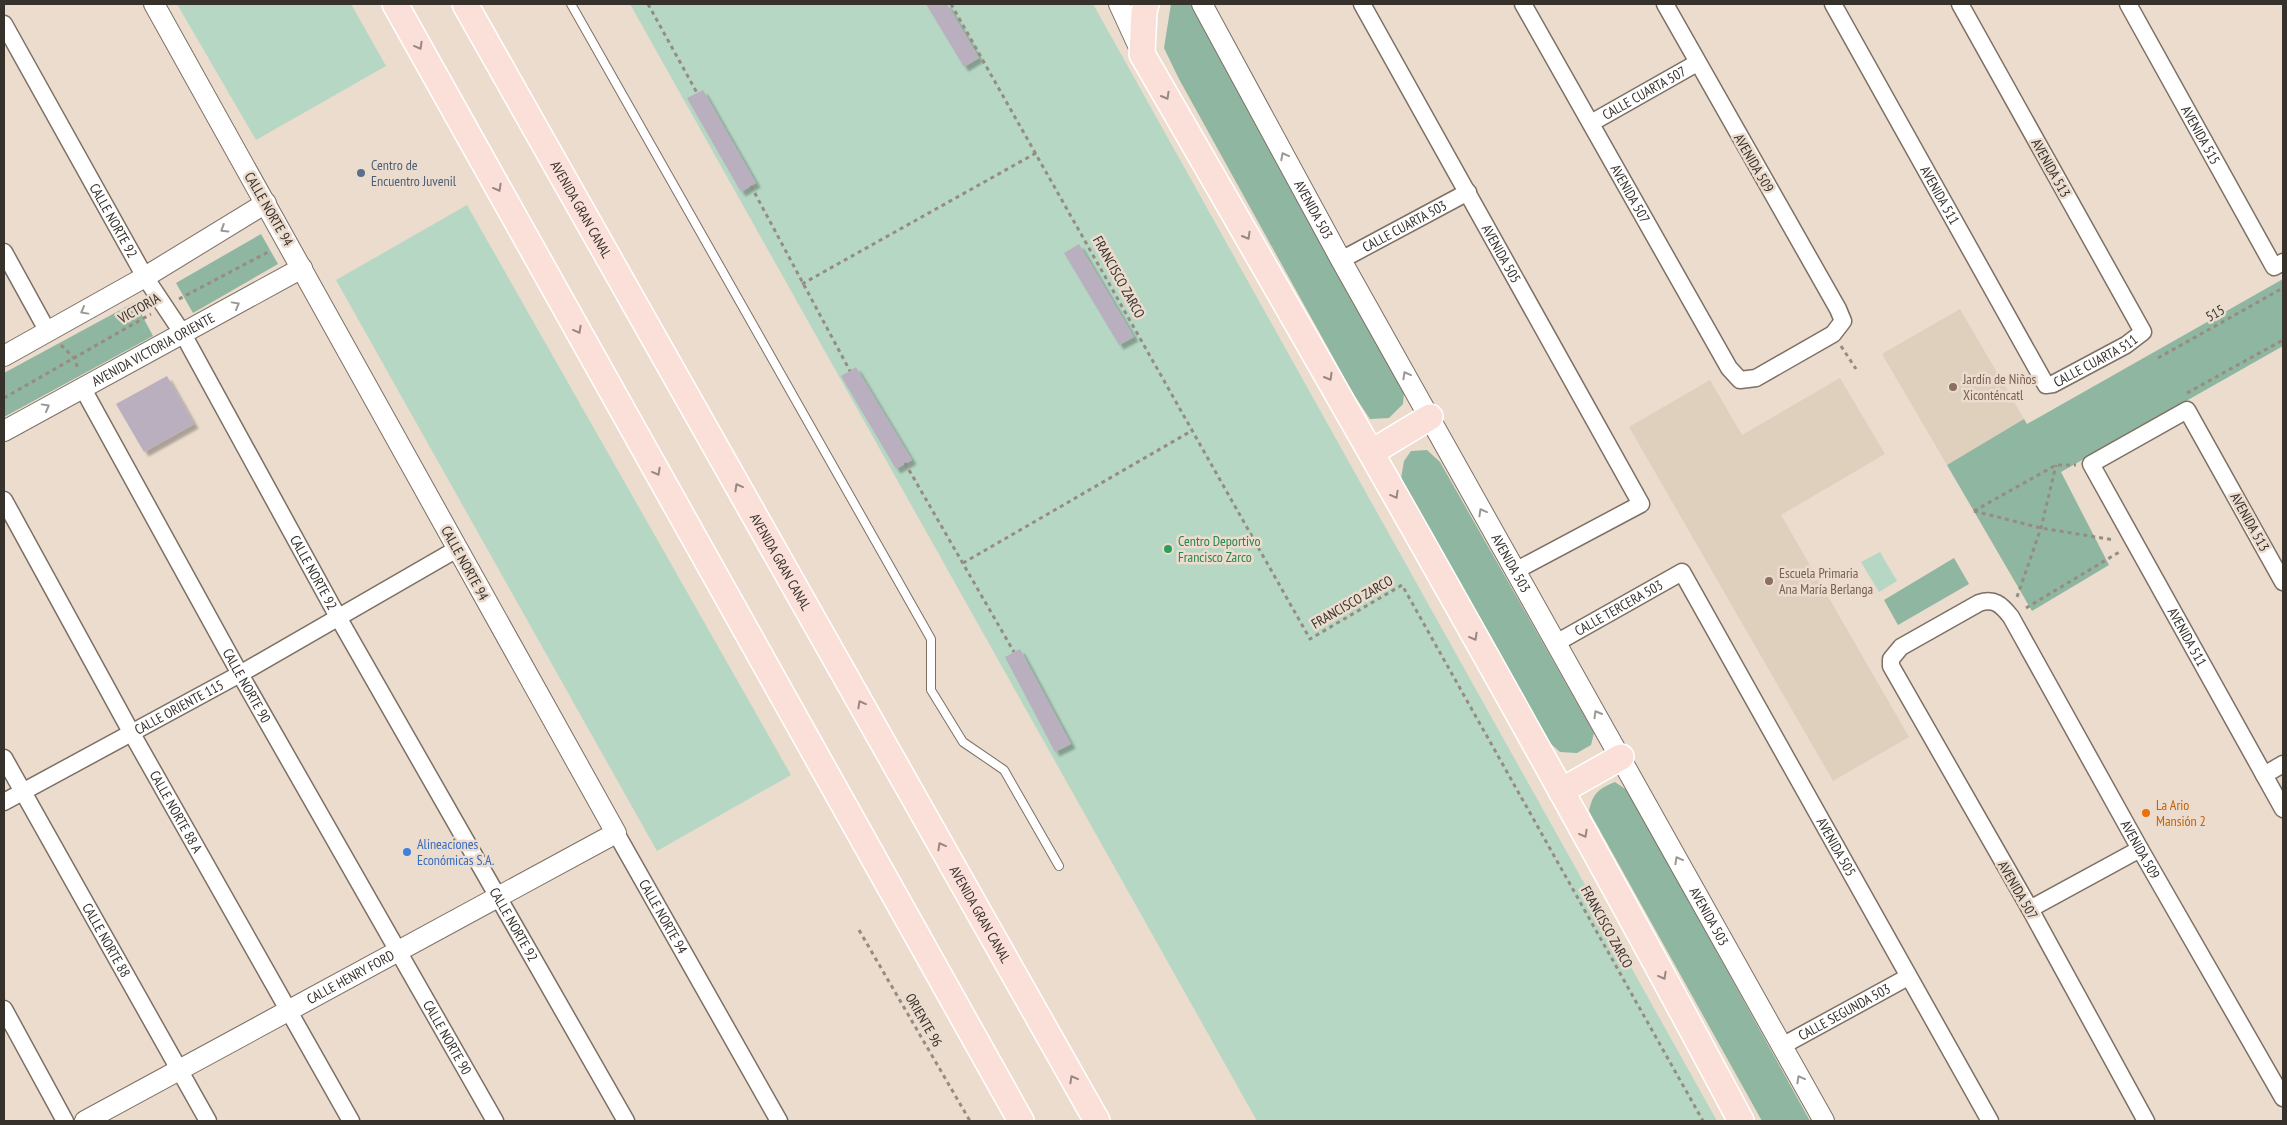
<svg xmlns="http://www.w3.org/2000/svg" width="2287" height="1125" font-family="'PT Sans Narrow',sans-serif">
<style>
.education{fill:#ded0bd}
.green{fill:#b5d7c4}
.forest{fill:#8eb6a0}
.building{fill:#baafbe;filter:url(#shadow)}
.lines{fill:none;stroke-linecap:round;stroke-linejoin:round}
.service-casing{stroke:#7d7064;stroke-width:10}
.minor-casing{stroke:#7d7064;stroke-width:19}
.tertiary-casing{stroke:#7d7064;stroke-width:22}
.primary-casing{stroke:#fff;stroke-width:28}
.path{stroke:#978c82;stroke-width:3;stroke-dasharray:4 4;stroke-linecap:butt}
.service{stroke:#fff;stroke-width:8}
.minor{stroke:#fff;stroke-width:16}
.tertiary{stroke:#fff;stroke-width:20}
.primary{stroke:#fbe0d9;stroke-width:25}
.oneway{stroke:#998882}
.oneway2{stroke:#9b9896}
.service-dot{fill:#5c6f8a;stroke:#ebdcce;stroke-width:2}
.education-dot{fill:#8d6e63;stroke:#ebdcce;stroke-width:2}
.leisure-dot{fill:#2e9e5b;stroke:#ebdcce;stroke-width:2}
.food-dot{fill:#e8710a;stroke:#ebdcce;stroke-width:2}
.shop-dot{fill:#3f7fe0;stroke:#ebdcce;stroke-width:2}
.labels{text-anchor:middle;stroke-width:5;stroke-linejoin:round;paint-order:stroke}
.street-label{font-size:14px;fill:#37312c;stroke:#ebdcce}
.service-label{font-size:14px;fill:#4e5e75;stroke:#ebdcce;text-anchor:start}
.education-label{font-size:14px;fill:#785e54;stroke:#ebdcce;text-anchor:start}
.leisure-label{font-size:14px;fill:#27864d;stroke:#ebdcce;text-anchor:start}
.food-label{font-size:14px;fill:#c56008;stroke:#ebdcce;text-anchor:start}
.shop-label{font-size:14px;fill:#366cbe;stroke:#ebdcce;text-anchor:start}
</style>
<defs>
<filter id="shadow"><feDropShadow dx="4.5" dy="4.5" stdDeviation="1" flood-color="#0004"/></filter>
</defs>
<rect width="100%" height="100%" fill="#ebdcce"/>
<!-- education -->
<g class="education">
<polygon points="1960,309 2024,419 1947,465 1882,354"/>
<polygon points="1840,378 1885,454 1781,515 1909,737 1833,781 1629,427 1710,380 1742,435"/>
</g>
<!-- green -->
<g class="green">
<polygon points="177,4 351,4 386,66 256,140"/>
<polygon points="630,4 1093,4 1717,1121 1257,1121"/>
<polygon points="467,205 791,775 657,851 336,280"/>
<polygon points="1880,552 1897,581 1879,592 1861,562"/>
</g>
<!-- forest -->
<g class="forest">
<polygon points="1171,4 1190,4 1404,392 1403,404 1389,418 1370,419 1354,395 1179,79 1164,48"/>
<polygon points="261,234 278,264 193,313 176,283"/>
<polygon points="2283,279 2283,346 2061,472 2109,565 2032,611 1947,465 2024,419 2027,424"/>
<polygon points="135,302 153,336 4,417 4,373"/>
<polygon points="1427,450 1440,462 1594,733 1591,745 1577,753 1560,752 1550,743 1401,479 1404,461 1411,451"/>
<polygon points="1954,558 1969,584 1898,625 1884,600"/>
<path d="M1615,782L1628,791L1810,1121H1762L1589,811C1593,793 1598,789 1615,782Z"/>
</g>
<!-- building -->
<g class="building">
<polygon points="926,4 947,4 979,58 964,67"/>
<polygon points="703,90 756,183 741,192 687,98"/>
<polygon points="1079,244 1134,337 1119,345 1064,253"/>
<polygon points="856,367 912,460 896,469 841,376"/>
<polygon points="167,376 194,424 144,452 116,404"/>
<polygon points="1020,649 1071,744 1055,752 1005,657"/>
</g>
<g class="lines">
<!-- service casing -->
<g class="service-casing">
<polyline id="service" points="571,4 931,639 931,690 963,742 1004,770 1059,866"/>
</g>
<!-- minor casing -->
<g class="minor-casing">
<g id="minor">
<path id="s1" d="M1362,4L1641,504L1515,571"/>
<path id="s2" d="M1523,4L1729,368L1740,380L1756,378L1833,334L1843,321L1838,309L1665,4"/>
<path id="s3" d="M1833,4L2046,385L2053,384L2126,345L2143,332L1960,4"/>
<path id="s4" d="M2128,4L2274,267L2283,262"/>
<path id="s5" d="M4,24L145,277L183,334L338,617L626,1121"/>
<path id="s6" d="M1591,123L1697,63"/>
<polyline points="4,252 48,332"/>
<path id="s7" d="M1341,260L1468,192"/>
<path id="s8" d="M82,387L240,674L495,1121"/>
<path id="s9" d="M4,500L131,732L351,1121"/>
<path id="s10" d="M2283,582L2187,410L2091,464L2283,809"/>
<path id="s11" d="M1556,643L1682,572L1990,1121"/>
<path id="s12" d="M4,758L208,1121"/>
<polyline points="2264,775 2283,764"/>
<path id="s13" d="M4,802L240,674L457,549"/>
<path id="s14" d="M616,833L779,1121"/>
<polyline points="2030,909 2140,849"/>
<polyline points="4,1009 65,1121"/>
<path id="s15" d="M1782,1046L1908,977"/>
<path id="s16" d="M2146,1121L2030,909L1891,666V659L1901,647L1979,603C1994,598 2001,604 2011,617L2140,849L2283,1098"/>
</g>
</g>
<!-- tertiary casing -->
<g class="tertiary-casing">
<g id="tertiary">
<polyline points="1119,4 1142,54"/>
<path id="s17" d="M1202,4L1341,260L1824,1121"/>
<polyline points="4,356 145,277 266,203"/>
<path id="s18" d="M4,431L302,268"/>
<path id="s19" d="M85,1121L616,833L154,4"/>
</g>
</g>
<!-- primary casing -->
<g class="primary-casing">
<g id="primary">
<polyline points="395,4 1021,1121"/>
<path id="s20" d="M465,4L1097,1121"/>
<path d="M1146,4L1144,12L1142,54C1346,407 1549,761 1741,1121"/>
<polyline points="1372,452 1430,417"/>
<polyline points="1561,791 1621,757"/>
</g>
</g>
<!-- path -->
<g class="path">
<polyline points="648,4 697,93"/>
<polyline points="951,4 1310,639 1402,585 1703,1121"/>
<polyline points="751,186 850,371"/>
<polyline points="802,284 1036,153"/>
<polyline points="179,299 270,251"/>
<polyline points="61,345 75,359 78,370"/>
<polyline points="1841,346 1856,369"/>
<polyline points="2158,358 2283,288"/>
<polyline points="2187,393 2283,340"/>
<polyline points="4,398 151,314"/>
<polyline points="905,463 1014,652"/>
<polyline points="1974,511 2041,528 2114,540"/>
<polyline points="1974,511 2056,465 2076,465"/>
<polyline points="963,563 1193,430"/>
<polyline points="2017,597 2041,528 2056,465"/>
<polyline points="2026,608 2121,551"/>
<polyline points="859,930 970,1121"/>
</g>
<!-- service -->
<use href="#service" class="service"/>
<!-- minor -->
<use href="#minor" class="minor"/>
<!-- tertiary -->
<use href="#tertiary" class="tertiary"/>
<!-- primary -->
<use href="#primary" class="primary"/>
</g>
<!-- one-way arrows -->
<defs><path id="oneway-chevron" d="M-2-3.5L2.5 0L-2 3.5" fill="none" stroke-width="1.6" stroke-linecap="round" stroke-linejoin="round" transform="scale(1.25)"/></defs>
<g class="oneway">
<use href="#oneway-chevron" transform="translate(419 46) rotate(61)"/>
<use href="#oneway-chevron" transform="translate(1166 96) rotate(60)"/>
<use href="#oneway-chevron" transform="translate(498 188) rotate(61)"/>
<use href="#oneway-chevron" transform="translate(1247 236) rotate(60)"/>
<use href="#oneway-chevron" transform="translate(578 330) rotate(61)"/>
<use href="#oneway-chevron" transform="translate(1329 377) rotate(60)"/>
<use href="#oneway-chevron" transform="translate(657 472) rotate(61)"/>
<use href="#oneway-chevron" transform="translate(738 487) rotate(-119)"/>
<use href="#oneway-chevron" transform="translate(1395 495) rotate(61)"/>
<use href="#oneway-chevron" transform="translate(1474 637) rotate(61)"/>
<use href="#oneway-chevron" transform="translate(861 704) rotate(-119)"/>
<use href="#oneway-chevron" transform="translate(1584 834) rotate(61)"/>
<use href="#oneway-chevron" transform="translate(941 846) rotate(-119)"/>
<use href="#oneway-chevron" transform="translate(1663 976) rotate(61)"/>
<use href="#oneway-chevron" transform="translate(1073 1079) rotate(-119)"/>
</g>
<g class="oneway2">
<use href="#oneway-chevron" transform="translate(1284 156) rotate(-118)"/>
<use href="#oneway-chevron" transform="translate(224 229) rotate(148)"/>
<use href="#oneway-chevron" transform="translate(236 305) rotate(-29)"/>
<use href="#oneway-chevron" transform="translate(84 311) rotate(151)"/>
<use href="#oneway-chevron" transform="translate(1406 375) rotate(-119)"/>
<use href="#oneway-chevron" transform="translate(46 407) rotate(-29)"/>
<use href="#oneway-chevron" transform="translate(1482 512) rotate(-119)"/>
<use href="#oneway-chevron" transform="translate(1597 714) rotate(-120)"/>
<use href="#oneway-chevron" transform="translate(1678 860) rotate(-119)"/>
<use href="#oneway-chevron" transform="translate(1800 1079) rotate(-119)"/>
</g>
<!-- markers -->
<circle class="service-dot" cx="361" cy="173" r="5"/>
<g class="education-dot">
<circle cx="1953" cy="387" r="5"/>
<circle cx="1769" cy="581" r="5"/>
</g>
<circle class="leisure-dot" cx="1168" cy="549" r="5"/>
<circle class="food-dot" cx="2146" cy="813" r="5"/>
<circle class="shop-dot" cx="407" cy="852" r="5"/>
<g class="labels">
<!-- street labels -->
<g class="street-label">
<text dy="5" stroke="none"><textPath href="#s6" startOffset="61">CALLE CUARTA 507</textPath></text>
<text dy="5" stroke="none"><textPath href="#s4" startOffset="150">AVENIDA 515</textPath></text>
<text transform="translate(1754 163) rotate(60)" y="5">AVENIDA 509</text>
<text transform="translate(2051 168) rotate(61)" y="5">AVENIDA 513</text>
<text dy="5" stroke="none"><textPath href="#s2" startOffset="218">AVENIDA 507</textPath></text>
<text dy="5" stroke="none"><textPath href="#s3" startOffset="219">AVENIDA 511</textPath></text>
<text transform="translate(269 209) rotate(60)" y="5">CALLE NORTE 94</text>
<text dy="5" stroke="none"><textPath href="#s20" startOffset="236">AVENIDA GRAN CANAL</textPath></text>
<text dy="5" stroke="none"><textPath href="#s17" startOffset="234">AVENIDA 503</textPath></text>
<text dy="5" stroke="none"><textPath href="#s5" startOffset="225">CALLE NORTE 92</textPath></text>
<text dy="5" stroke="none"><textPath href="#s7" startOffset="72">CALLE CUARTA 503</textPath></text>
<text dy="5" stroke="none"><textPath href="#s1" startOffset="286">AVENIDA 505</textPath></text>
<text transform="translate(1119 277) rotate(61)" y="5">FRANCISCO ZARCO</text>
<text transform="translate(139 308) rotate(-30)" y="5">VICTORIA</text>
<text transform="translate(2215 313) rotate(-29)" y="5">515</text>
<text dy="5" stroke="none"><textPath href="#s18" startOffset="170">AVENIDA VICTORIA ORIENTE</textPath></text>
<text dy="5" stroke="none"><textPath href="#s3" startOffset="492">CALLE CUARTA 511</textPath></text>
<text transform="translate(2250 522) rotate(61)" y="5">AVENIDA 513</text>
<text dy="5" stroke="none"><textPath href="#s20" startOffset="641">AVENIDA GRAN CANAL</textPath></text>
<text transform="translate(465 563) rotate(61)" y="5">CALLE NORTE 94</text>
<text dy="5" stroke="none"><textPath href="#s17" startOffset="639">AVENIDA 503</textPath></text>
<text dy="5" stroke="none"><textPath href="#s5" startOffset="630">CALLE NORTE 92</textPath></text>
<text transform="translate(1352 602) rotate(-30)" y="5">FRANCISCO ZARCO</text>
<text dy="5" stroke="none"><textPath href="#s11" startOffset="72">CALLE TERCERA 503</textPath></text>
<text dy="5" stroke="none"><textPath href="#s10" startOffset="505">AVENIDA 511</textPath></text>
<text dy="5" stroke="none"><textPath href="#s8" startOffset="341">CALLE NORTE 90</textPath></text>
<text dy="5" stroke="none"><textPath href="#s13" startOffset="199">CALLE ORIENTE 115</textPath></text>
<text dy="5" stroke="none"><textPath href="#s9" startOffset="356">CALLE NORTE 88 A</textPath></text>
<text dy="5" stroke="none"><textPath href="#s11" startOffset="460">AVENIDA 505</textPath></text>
<text dy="5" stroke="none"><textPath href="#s16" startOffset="938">AVENIDA 509</textPath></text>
<text transform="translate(2018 890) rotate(60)" y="5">AVENIDA 507</text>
<text dy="5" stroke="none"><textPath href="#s20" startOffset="1046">AVENIDA GRAN CANAL</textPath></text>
<text dy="5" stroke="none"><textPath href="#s14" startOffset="96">CALLE NORTE 94</textPath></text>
<text dy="5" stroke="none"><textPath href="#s17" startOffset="1044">AVENIDA 503</textPath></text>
<text dy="5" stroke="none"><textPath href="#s5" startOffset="1035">CALLE NORTE 92</textPath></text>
<text transform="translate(1607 927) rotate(61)" y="5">FRANCISCO ZARCO</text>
<text dy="5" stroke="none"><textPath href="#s12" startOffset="209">CALLE NORTE 88</textPath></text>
<text dy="5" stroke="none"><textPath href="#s19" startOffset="302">CALLE HENRY FORD</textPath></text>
<text dy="5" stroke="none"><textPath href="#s15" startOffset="71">CALLE SEGUNDA 503</textPath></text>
<text transform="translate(924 1020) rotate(60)" y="5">ORIENTE 96</text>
<text dy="5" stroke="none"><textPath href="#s8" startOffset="746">CALLE NORTE 90</textPath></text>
</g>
<!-- service labels -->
<g class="service-label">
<text x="371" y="170">Centro de<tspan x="371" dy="16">Encuentro Juvenil</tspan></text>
</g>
<!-- education labels -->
<g class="education-label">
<text x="1963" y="384">Jardín de Niños<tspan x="1963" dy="16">Xiconténcatl</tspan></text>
<text x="1779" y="578">Escuela Primaria<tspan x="1779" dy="16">Ana María Berlanga</tspan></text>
</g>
<!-- leisure labels -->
<g class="leisure-label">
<text x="1178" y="546">Centro Deportivo<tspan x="1178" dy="16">Francisco Zarco</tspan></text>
</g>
<!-- food labels -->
<g class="food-label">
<text x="2156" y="810">La Ario<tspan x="2156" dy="16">Mansión 2</tspan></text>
</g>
<!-- shop labels -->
<g class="shop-label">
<text x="417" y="849">Alineaciones<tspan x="417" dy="16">Económicas S.A.</tspan></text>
</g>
</g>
<!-- border -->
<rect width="2287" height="1125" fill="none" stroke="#37312c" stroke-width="10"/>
</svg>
